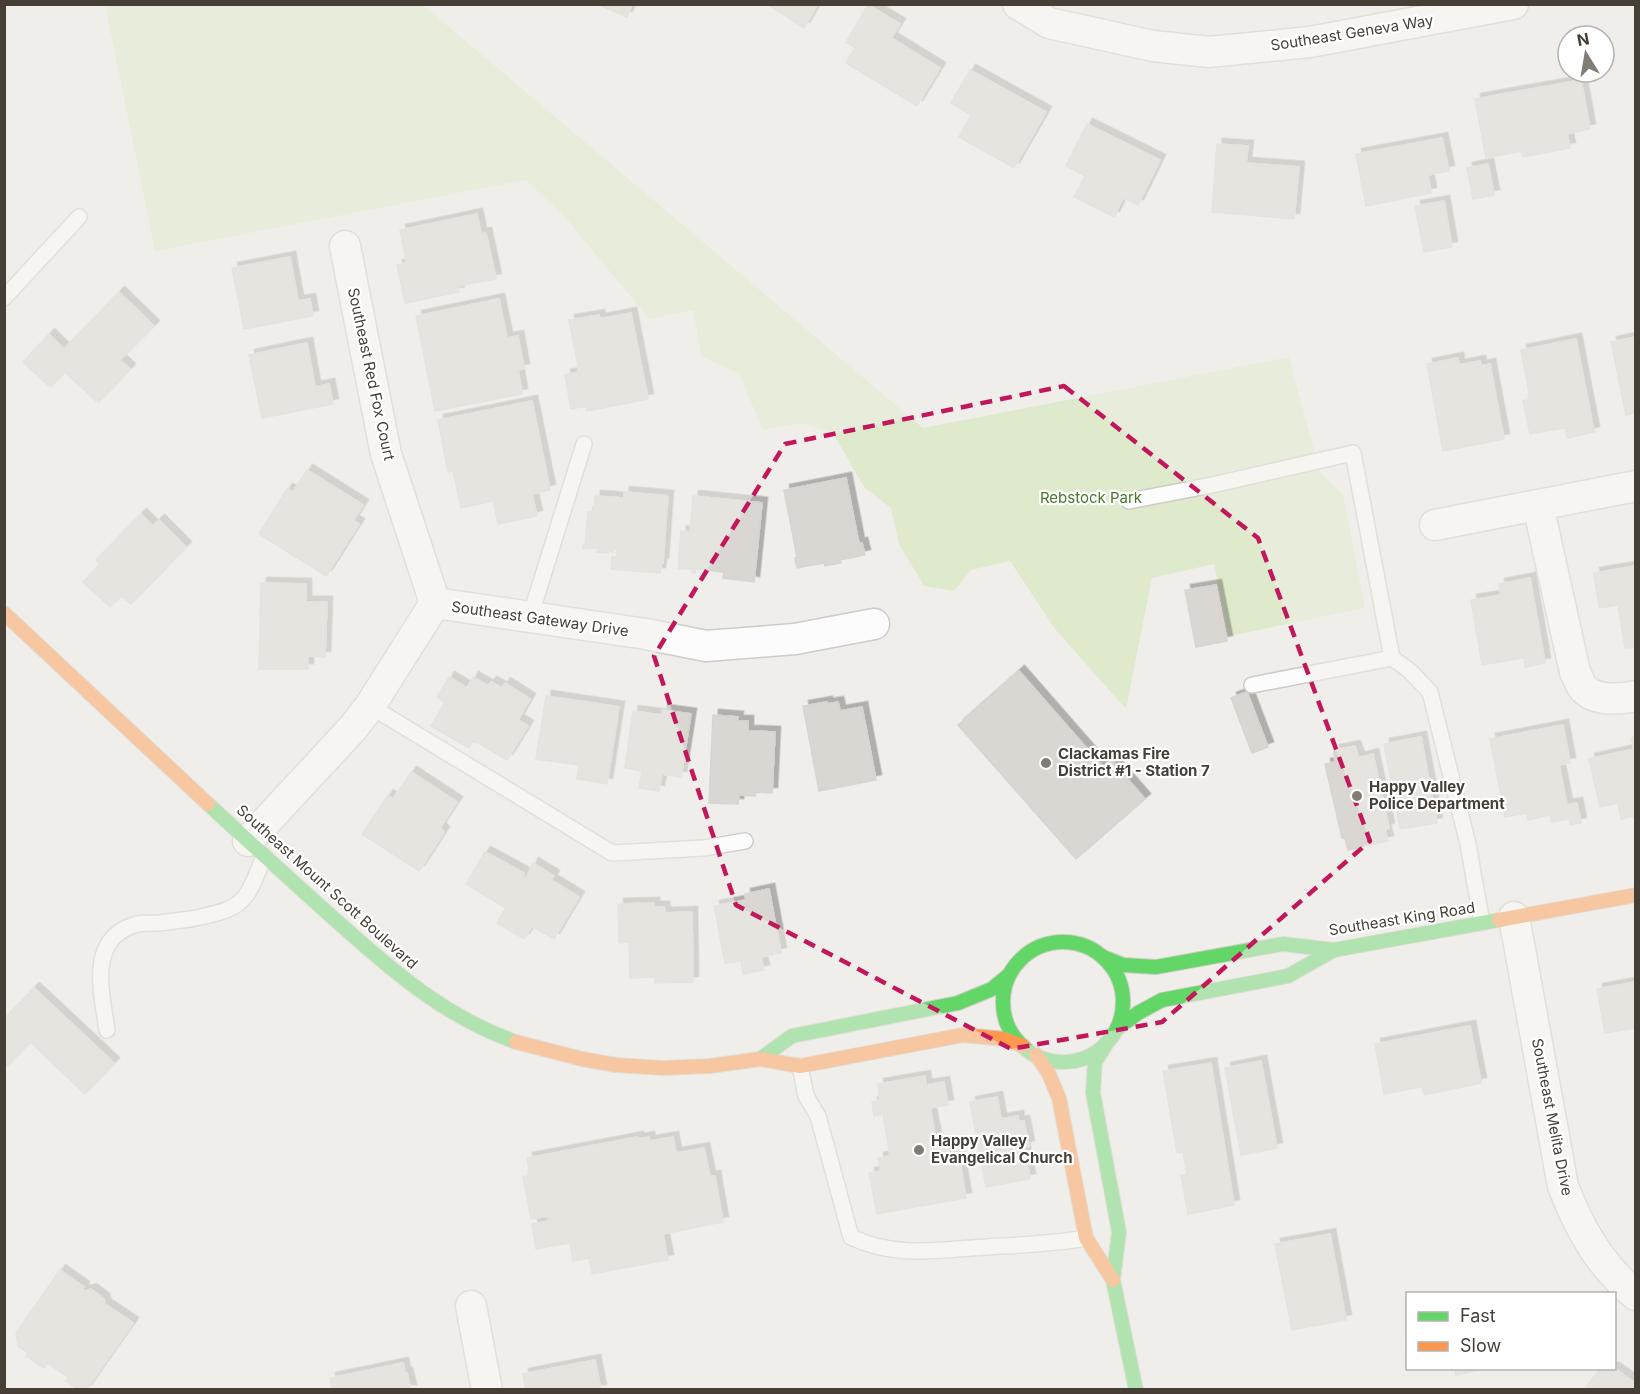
<svg xmlns="http://www.w3.org/2000/svg" width="1640" height="1394" font-family="Inter,sans-serif">
<style>
.green{fill:#deeacb}
.building{fill:#dad7d3;stroke:#d8d5d0;stroke-width:1.5;filter:url(#shadow)}
.lines{fill:none;stroke-linecap:round;stroke-linejoin:round}
.lane-casing{stroke:#ceccc7;stroke-width:18}
.street-casing{stroke:#ceccc7;stroke-width:33}
.fast-casing{stroke:#cfcbc1;stroke-width:16}
.slow-casing{stroke:#cfcbc1;stroke-width:16}
.lane{stroke:#fdfcfc;stroke-width:15}
.street{stroke:#fdfcfc;stroke-width:30}
.fast{stroke:#63d668;stroke-width:14}
.slow{stroke:#ff974d;stroke-width:14}
.marked{fill:none;stroke:#c2185b;stroke-width:4.5;stroke-dasharray:12 8;stroke-linejoin:round}
.poi-dot{fill:#827c75;stroke:#fff;stroke-width:2}
.labels{text-anchor:middle;stroke-width:4.5;stroke-linejoin:round;paint-order:stroke}
.street-label{font-size:15px;fill:#463f36;stroke:#fff}
.park-label{font-size:15px;fill:#49772b;stroke:#fff}
.poi-label{font-size:15px;font-weight:bold;fill:#463f36;stroke:#fff;text-anchor:start}
</style>
<defs>
<filter id="shadow"><feDropShadow dx="5.5" dy="-5.5" stdDeviation="0" flood-color="#0004"/></filter>
</defs>
<rect width="100%" height="100%" fill="#f0eeea"/>
<!-- green -->
<polygon class="green" points="105,5 423,5 923,428 1289,357 1320,472 1343,494 1365,608 1229,636 1214,564 1152,578 1126,709 1055,629 1010,561 971,570 954,591 924,586 899,544 891,508 864,487 833,433 800,423 763,430 739,374 701,356 693,310 649,319 564,216 526,180 155,251"/>
<!-- building -->
<g class="building">
<polygon points="597,4 632,4 627,17"/>
<polygon points="767,4 818,4 804,28"/>
<polygon points="868,5 900,24 891,38 940,68 917,106 846,63 855,48 846,42"/>
<polygon points="970,70 1046,112 1014,168 959,137 971,115 951,103"/>
<polygon points="1581,80 1590,129 1567,134 1570,148 1523,157 1521,151 1486,158 1475,99"/>
<polygon points="1087,124 1160,160 1138,205 1123,198 1114,217 1074,197 1085,176 1066,166"/>
<polygon points="1442,138 1449,171 1428,175 1431,193 1366,206 1356,154"/>
<polygon points="1217,144 1248,146 1246,163 1299,167 1294,219 1212,212"/>
<polygon points="1488,164 1494,195 1473,199 1467,168"/>
<polygon points="1444,201 1452,247 1424,252 1415,206"/>
<polygon points="477,214 481,234 486,233 496,279 458,286 459,292 405,303 397,265 407,263 400,230"/>
<polygon points="290,257 298,301 310,299 313,316 244,329 232,268"/>
<polygon points="119,292 154,326 120,360 130,369 98,403 65,372 50,387 23,362 49,334 64,349"/>
<polygon points="499,299 507,338 518,336 524,369 518,370 522,394 435,411 416,316"/>
<polygon points="631,313 648,399 587,411 586,406 571,409 565,375 579,372 569,320 599,315 600,319"/>
<polygon points="1636,337 1636,413 1626,415 1611,342"/>
<polygon points="1576,339 1594,432 1567,438 1565,428 1530,434 1523,401 1530,399 1521,350"/>
<polygon points="307,343 315,387 329,384 333,404 262,418 249,355"/>
<polygon points="1458,358 1459,365 1480,361 1481,366 1490,364 1504,439 1443,451 1427,364"/>
<polygon points="532,401 550,490 532,494 537,516 498,524 493,501 461,508 453,471 448,472 438,420"/>
<polygon points="307,470 363,505 353,521 359,524 326,576 259,534 287,489 293,492"/>
<polygon points="846,478 859,544 862,543 865,555 840,560 841,563 825,566 824,563 797,568 795,558 797,557 784,490"/>
<polygon points="624,492 668,496 663,563 661,564 660,573 611,569 612,557 617,557 618,550 614,549 613,552 608,551 608,553 597,552 598,548 583,549 583,545 585,546 588,512 594,512 595,496 624,498"/>
<polygon points="693,496 762,503 754,582 723,578 724,572 696,569 695,573 692,572 692,569 678,569 681,531 690,532"/>
<polygon points="141,514 153,526 159,520 186,547 131,604 121,596 110,607 83,582 100,565 96,560"/>
<polygon points="1636,566 1636,647 1625,648 1618,605 1599,608 1594,573"/>
<polygon points="1530,578 1545,663 1525,667 1524,658 1482,665 1471,600 1501,595 1499,584"/>
<polygon points="261,583 306,584 306,602 327,602 325,657 308,656 308,669 259,669"/>
<polygon points="1216,585 1227,641 1196,647 1185,590"/>
<polygon points="1019,671 1103,767 1111,760 1145,799 1076,859 958,725"/>
<polygon points="449,677 467,688 473,677 488,686 491,682 502,688 505,683 530,699 518,720 528,726 507,760 473,740 469,748 431,726 445,702 437,697"/>
<polygon points="1247,692 1268,747 1252,753 1231,698"/>
<polygon points="546,696 619,707 607,784 577,779 579,765 536,759"/>
<polygon points="827,702 827,704 838,702 840,711 862,707 876,780 819,791 803,706"/>
<polygon points="662,710 691,714 681,777 662,774 659,791 639,788 642,771 625,768 633,711 662,715"/>
<polygon points="713,715 738,717 737,721 748,721 748,731 775,732 772,793 756,792 755,796 739,795 738,804 709,803"/>
<polygon points="1563,725 1570,763 1559,765 1567,805 1577,803 1581,823 1570,825 1569,819 1551,822 1550,815 1528,820 1527,813 1505,817 1490,739"/>
<polygon points="1636,736 1636,816 1621,819 1618,803 1600,807 1589,759 1634,749 1631,738"/>
<polygon points="1421,737 1437,823 1400,829 1384,744"/>
<polygon points="1355,746 1359,758 1373,754 1389,828 1385,830 1388,841 1348,850 1345,838 1342,838 1325,764 1335,762 1334,750"/>
<polygon points="411,772 457,802 440,828 444,832 419,871 362,834 388,795 393,799"/>
<polygon points="485,852 524,873 523,876 526,878 533,863 554,876 551,880 579,897 554,939 532,926 524,939 497,923 506,908 466,884"/>
<polygon points="769,889 781,953 761,957 764,970 743,974 741,961 725,963 714,906 746,900 745,894"/>
<polygon points="654,903 654,907 664,907 665,913 692,912 693,982 655,983 655,977 630,978 629,942 619,943 618,904"/>
<polygon points="1636,982 1636,1028 1605,1033 1597,989"/>
<polygon points="34,988 114,1063 85,1094 30,1042 4,1069 4,1019"/>
<polygon points="1470,1026 1481,1083 1424,1095 1422,1087 1384,1094 1375,1044"/>
<polygon points="1261,1061 1277,1148 1241,1155 1225,1068"/>
<polygon points="1211,1063 1234,1205 1188,1214 1181,1175 1187,1175 1183,1152 1177,1153 1163,1071"/>
<polygon points="925,1076 926,1085 944,1082 948,1105 930,1108 937,1144 948,1142 950,1158 959,1156 966,1198 877,1214 869,1173 881,1171 878,1158 890,1156 883,1114 874,1116 872,1102 880,1100 878,1084"/>
<polygon points="997,1097 1001,1119 1018,1116 1019,1122 1024,1121 1029,1146 1024,1147 1030,1179 986,1187 970,1102"/>
<polygon points="638,1137 638,1139 649,1137 650,1141 673,1137 676,1153 704,1148 710,1177 715,1176 723,1222 663,1234 668,1260 592,1274 589,1258 573,1261 570,1243 536,1249 532,1224 549,1221 548,1216 531,1219 523,1177 530,1175 527,1158"/>
<polygon points="1330,1234 1346,1320 1292,1330 1275,1244"/>
<polygon points="60,1270 84,1287 82,1289 85,1291 91,1289 104,1299 105,1304 133,1323 86,1390 79,1390 66,1381 68,1377 47,1363 44,1368 26,1356 28,1353 18,1346 16,1333"/>
<polygon points="595,1360 601,1390 526,1390 523,1374"/>
<polygon points="403,1363 405,1373 407,1373 411,1390 332,1390 330,1378"/>
<polygon points="1455,1368 1487,1368 1456,1375"/>
<polygon points="1601,1368 1614,1368 1636,1384 1636,1390 1589,1390 1586,1387"/>
</g>
<g class="lines">
<!-- lane casing -->
<g class="lane-casing">
<g id="lane">
<polyline points="4,298 79,217"/>
<polyline points="1129,501 1212,485 1353,453 1392,658 1410,671 1430,692 1468,844 1482,923"/>
<polyline points="530,617 584,444"/>
<polyline points="1252,685 1392,658"/>
<polyline points="370,706 612,853 704,848 745,841"/>
<path d="M107,1030C102,993 86,938 137,924C144,923 152,923 159,923C175,921 189,920 205,916C218,913 232,910 242,900C253,889 258,870 264,856"/>
<path d="M800,1066L806,1096L818,1116L851,1237C894,1258 940,1250 986,1247C1020,1245 1053,1244 1086,1238"/>
</g>
</g>
<!-- street casing -->
<g class="street-casing">
<g id="street">
<polyline points="1018,4 1049,23 1153,46 1209,52 1310,42 1513,4"/>
<polyline points="345,246 386,454 435,603"/>
<path d="M1538,505L1575,672C1578,677 1580,685 1584,689C1597,702 1620,699 1636,696"/>
<polyline points="1435,525 1636,486"/>
<polyline points="248,841 352,729 370,706 435,603 646,634 706,646 795,639 874,624"/>
<path d="M1514,917L1563,1186C1579,1228 1600,1266 1636,1295"/>
<polyline points="471,1306 487,1390"/>
</g>
</g>
<!-- fast casing -->
<g class="fast-casing">
<g id="fast">
<path d="M208,804C249,842 290,879 331,916C388,967 442,1016 516,1042"/>
<circle cx="1063" cy="1002" r="60"/>
<polyline points="1103,957 1123,965 1156,967 1283,944 1334,950 1499,920"/>
<polyline points="1117,1029 1138,1013 1162,1000 1288,976 1334,950"/>
<polyline points="1108,1041 1095,1062 1093,1093 1119,1232 1113,1280 1136,1390"/>
<polyline points="760,1059 792,1036 958,1003 992,989 1009,975"/>
</g>
</g>
<!-- slow casing -->
<g class="slow-casing">
<g id="slow">
<polyline points="4,613 208,804"/>
<polyline points="1499,920 1636,895"/>
<polyline points="516,1042 582,1059 616,1065 663,1068 710,1066 760,1059 800,1066 963,1035 1004,1039 1023,1046"/>
<polyline points="1036,1055 1048,1072 1059,1098 1086,1238 1113,1280"/>
</g>
</g>
<!-- lane -->
<use href="#lane" class="lane"/>
<!-- street -->
<use href="#street" class="street"/>
<!-- fast -->
<use href="#fast" class="fast"/>
<!-- slow -->
<use href="#slow" class="slow"/>
</g>
<!-- marked area -->
<path d="M0 0H1640V1394H0ZM1064,386L1258,538L1370,841L1162,1022L1011,1049L736,905L654,656L785,444Z" fill="#f0eeea" fill-opacity=".55" fill-rule="evenodd"/>
<path class="marked" d="M1064,386L1258,538L1370,841L1162,1022L1011,1049L736,905L654,656L785,444Z"/>
<!-- markers -->
<g class="poi-dot">
<circle cx="1046" cy="763" r="6"/>
<circle cx="1357" cy="796" r="6"/>
<circle cx="919" cy="1150" r="6"/>
</g>
<g class="labels">
<!-- street labels -->
<g class="street-label">
<text transform="translate(1352 33) rotate(-9)" y="5">Southeast Geneva Way</text>
<text transform="translate(371 374) rotate(78)" y="5">Southeast Red Fox Court</text>
<text transform="translate(540 619) rotate(8)" y="5">Southeast Gateway Drive</text>
<text transform="translate(327 887) rotate(42)" y="5">Southeast Mount Scott Boulevard</text>
<text transform="translate(1402 919) rotate(-9)" y="5">Southeast King Road</text>
<text transform="translate(1552 1117) rotate(79)" y="5">Southeast Melita Drive</text>
</g>
<!-- park labels -->
<g class="park-label">
<text x="1091" y="503">Rebstock Park</text>
</g>
<!-- poi labels -->
<g class="poi-label">
<text x="1058" y="759">Clackamas Fire<tspan x="1058" dy="17">District #1 - Station 7</tspan></text>
<text x="1369" y="792">Happy Valley<tspan x="1369" dy="17">Police Department</tspan></text>
<text x="931" y="1146">Happy Valley<tspan x="931" dy="17">Evangelical Church</tspan></text>
</g>
</g>
<!-- border -->
<rect width="1640" height="1394" fill="none" stroke="#463f36" stroke-width="12"/>
<!-- legend -->
<rect x="1406" y="1292" width="210" height="78" fill="#ffffff" stroke="#b5b2af" stroke-width="1.5"/>
<rect x="1418" y="1312" width="30" height="9" fill="#63d668" stroke="#b5b2af" stroke-width="1.5"/>
<text x="1460" y="1322" font-size="18" fill="#463f36">Fast</text>
<rect x="1418" y="1342" width="30" height="9" fill="#ff974d" stroke="#b5b2af" stroke-width="1.5"/>
<text x="1460" y="1352" font-size="18" fill="#463f36">Slow</text>
<!-- north arrow -->
<g transform="translate(1586 54) rotate(349)"><circle r="28" fill="#ffffff" stroke="#b5b2af" stroke-width="1.5"/>
<path d="M0-4.5L10 22L0 15L-10 22Z" fill="#827c75"/>
<text y="-9" font-size="16" font-weight="bold" text-anchor="middle" fill="#463f36">N</text>
</g>
</svg>
